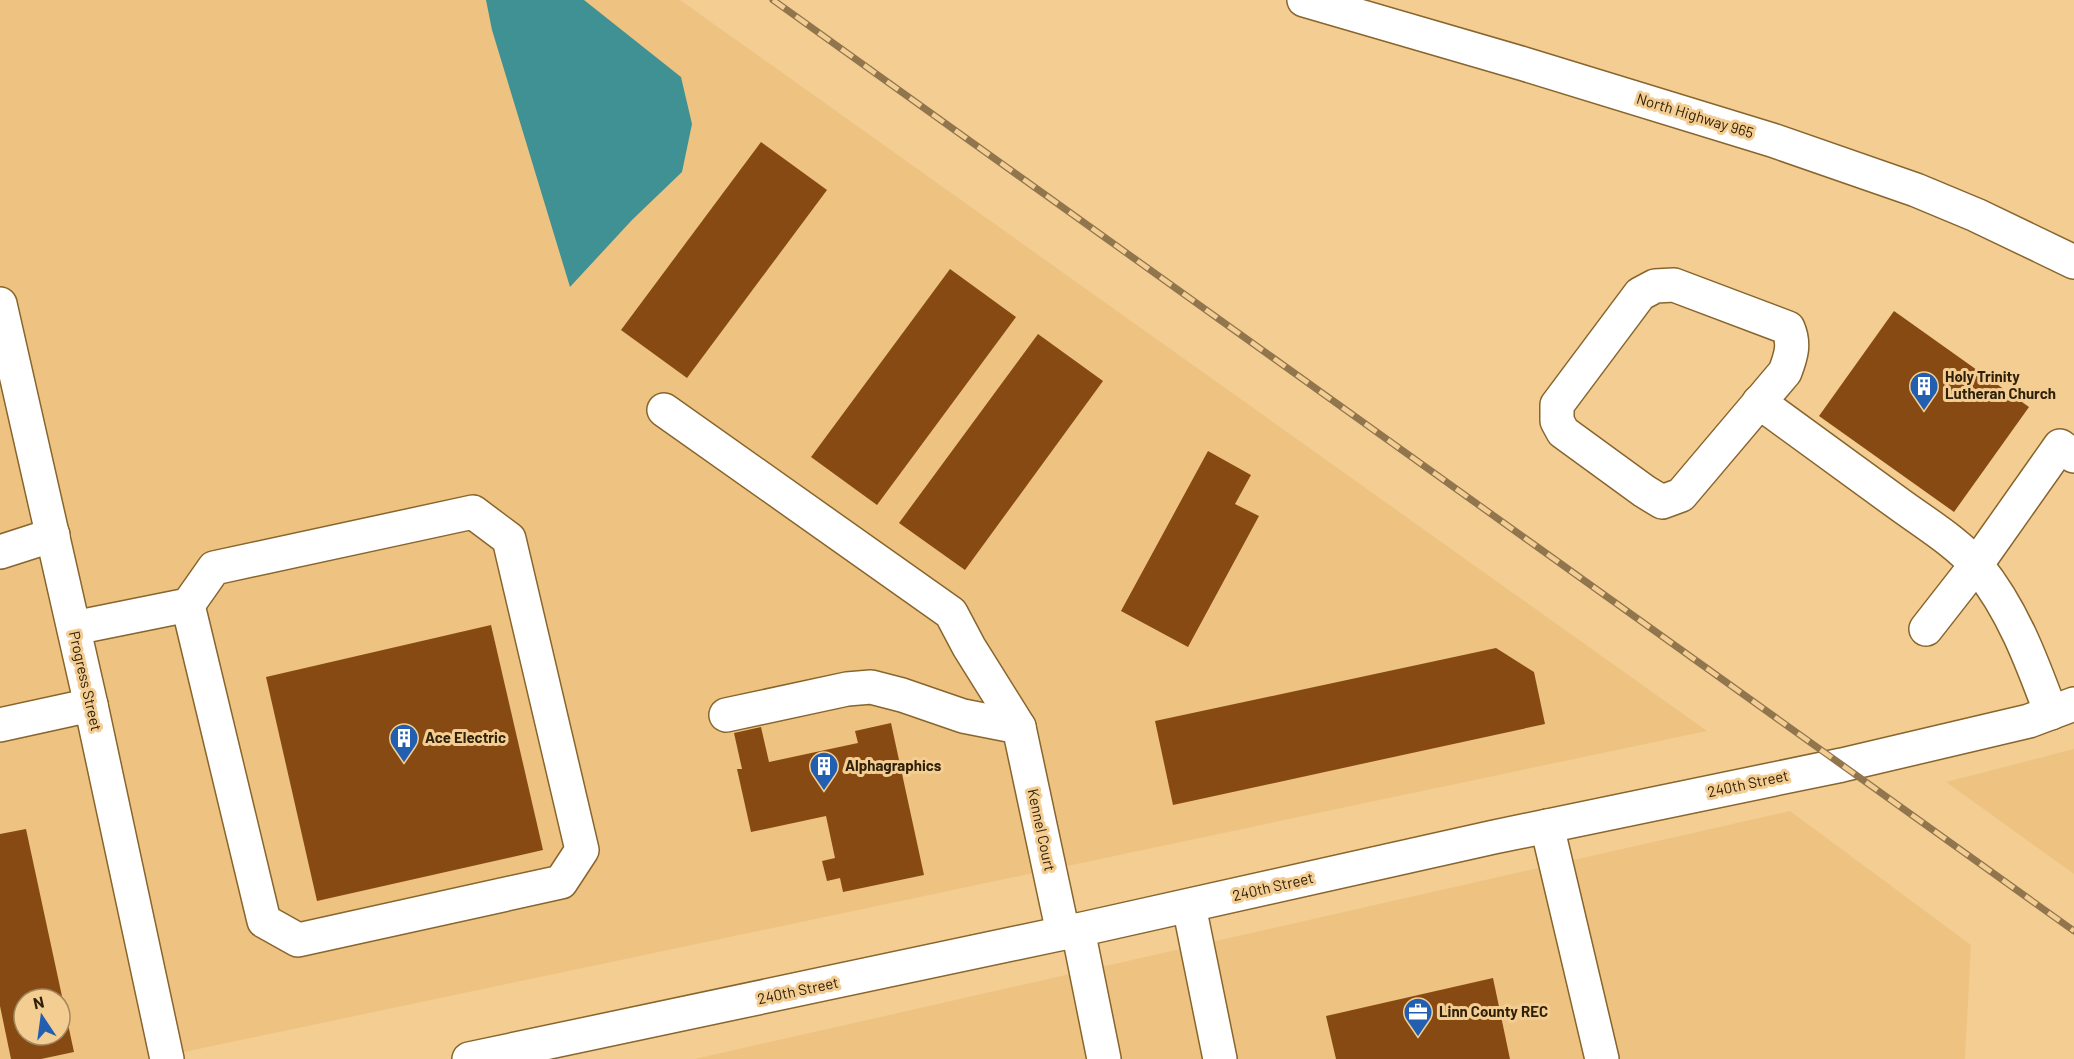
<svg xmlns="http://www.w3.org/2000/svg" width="2074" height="1059" font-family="Barlow,sans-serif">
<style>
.built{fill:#eec381;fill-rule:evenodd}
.water{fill:#409193}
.building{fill:#864a12;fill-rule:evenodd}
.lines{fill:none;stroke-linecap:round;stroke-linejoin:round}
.minor-casing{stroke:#88652d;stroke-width:36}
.minor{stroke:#fff;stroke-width:33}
.rail-casing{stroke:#90754d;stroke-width:7}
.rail{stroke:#f4cd93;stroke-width:4.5;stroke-dasharray:14;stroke-linecap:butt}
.labels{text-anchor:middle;stroke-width:6;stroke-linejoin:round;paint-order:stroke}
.street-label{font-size:15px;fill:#2f2109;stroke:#f4cd93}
.poi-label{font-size:15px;font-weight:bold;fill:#2f2109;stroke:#f4cd93;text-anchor:start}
</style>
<rect width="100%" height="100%" fill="#f4cd93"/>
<!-- built -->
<g class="built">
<path d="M0,0H680L1707,731L151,1059H0ZM24,999H60V1035H24Z"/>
<polygon points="2074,749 2074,874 1946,782"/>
<polygon points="1790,811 1971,945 1965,1059 695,1059"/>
</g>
<!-- water -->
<polygon class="water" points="486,0 584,0 681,77 692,124 682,172 632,220 570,287 492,30"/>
<!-- building -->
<g class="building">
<polygon points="761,142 827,190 687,378 621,330"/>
<polygon points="950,269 1016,317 877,505 811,457"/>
<polygon points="1894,311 2029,407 1954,512 1819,416"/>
<polygon points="1038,334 1103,381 965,570 899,523"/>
<polygon points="1208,451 1251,475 1235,504 1259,516 1188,647 1121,611"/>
<polygon points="491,625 543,850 317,901 266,677"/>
<polygon points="1496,648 1534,672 1545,724 1173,805 1155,721"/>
<polygon points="891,723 924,875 843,892 840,878 827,881 822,861 835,858 826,816 751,832 737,769 742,769 734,733 761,727 769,762 858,743 855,731"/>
<path d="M26,829L74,1052L41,1059H11L0,1006V834ZM24,999H60V1035H24Z"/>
<polygon points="1493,978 1510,1059 1336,1059 1326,1016"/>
</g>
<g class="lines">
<!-- minor casing -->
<g class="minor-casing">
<g id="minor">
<polyline points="1304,0 1524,64 1772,140 1916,190 1976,215 2074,262"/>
<path d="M1674,285L1788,328C1795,344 1791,356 1785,372L1681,495L1662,502L1644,491L1563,432L1557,421V405L1640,294L1655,286Z"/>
<polyline points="0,304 91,705 167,1059"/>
<path d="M1759,402C1806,436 1853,470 1899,504C1925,523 1958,543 1978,567C2013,610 2032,662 2051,713"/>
<polyline points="664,410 951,613 969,647 1019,727 1063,933"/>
<polyline points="0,552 53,535"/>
<polyline points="74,628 188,605 264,921 298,940 561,882 582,850 509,539 473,512 214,568 188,605"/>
<polyline points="1926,629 1976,565 2060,446 2074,456"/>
<polyline points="726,715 847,689 871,687 902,695 963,716 1019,727"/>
<polyline points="0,725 91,705"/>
<polyline points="1547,826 1602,1059"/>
<polyline points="1189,906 1220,1059"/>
<polyline points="1078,930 1104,1059"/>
<polyline points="469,1059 1078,930 1494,837 1842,765 2029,721 2074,704"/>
</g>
</g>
<!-- minor -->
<use href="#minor" class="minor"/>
<!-- rail casing -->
<g class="rail-casing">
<polyline id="rail" points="773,0 2074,931"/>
</g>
<!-- rail -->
<use href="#rail" class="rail"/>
</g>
<!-- icons -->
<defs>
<g id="building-pin" transform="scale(1.5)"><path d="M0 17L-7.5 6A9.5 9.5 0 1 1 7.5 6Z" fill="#235fb1" stroke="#f4cd93"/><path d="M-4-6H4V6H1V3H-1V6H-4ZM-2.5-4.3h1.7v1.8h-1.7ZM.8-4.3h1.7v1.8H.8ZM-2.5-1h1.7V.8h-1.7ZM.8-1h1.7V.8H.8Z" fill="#fff"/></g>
<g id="office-pin" transform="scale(1.5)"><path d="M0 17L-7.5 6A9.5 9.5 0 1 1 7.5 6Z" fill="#235fb1" stroke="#f4cd93"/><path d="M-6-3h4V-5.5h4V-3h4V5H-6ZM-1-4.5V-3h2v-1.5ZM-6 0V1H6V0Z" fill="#fff"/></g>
</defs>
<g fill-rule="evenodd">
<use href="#building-pin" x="1924" y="386"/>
<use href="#building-pin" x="404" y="738"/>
<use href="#building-pin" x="824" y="766"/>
<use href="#office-pin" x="1418" y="1012"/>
</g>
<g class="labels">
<!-- street labels -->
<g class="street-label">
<text transform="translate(1695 116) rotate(17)" y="5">North Highway 965</text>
<text transform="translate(85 681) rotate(77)" y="5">Progress Street</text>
<text transform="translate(1748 784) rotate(-12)" y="5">240th Street</text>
<text transform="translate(1041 830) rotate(78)" y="5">Kennel Court</text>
<text transform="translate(1273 887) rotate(-13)" y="5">240th Street</text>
<text transform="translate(798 991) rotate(-12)" y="5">240th Street</text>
</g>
<!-- poi labels -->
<g class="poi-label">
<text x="1945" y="382">Holy Trinity<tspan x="1945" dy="17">Lutheran Church</tspan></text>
<text x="425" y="743">Ace Electric</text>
<text x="845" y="771">Alphagraphics</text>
<text x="1439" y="1017">Linn County REC</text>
</g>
</g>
<!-- north arrow -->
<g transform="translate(42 1017) rotate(347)"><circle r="28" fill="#f4cd93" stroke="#a5885c" stroke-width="1.5"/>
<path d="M0-4.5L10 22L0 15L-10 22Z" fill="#235fb1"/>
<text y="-9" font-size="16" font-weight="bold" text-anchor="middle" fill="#2f2109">N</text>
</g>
</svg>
